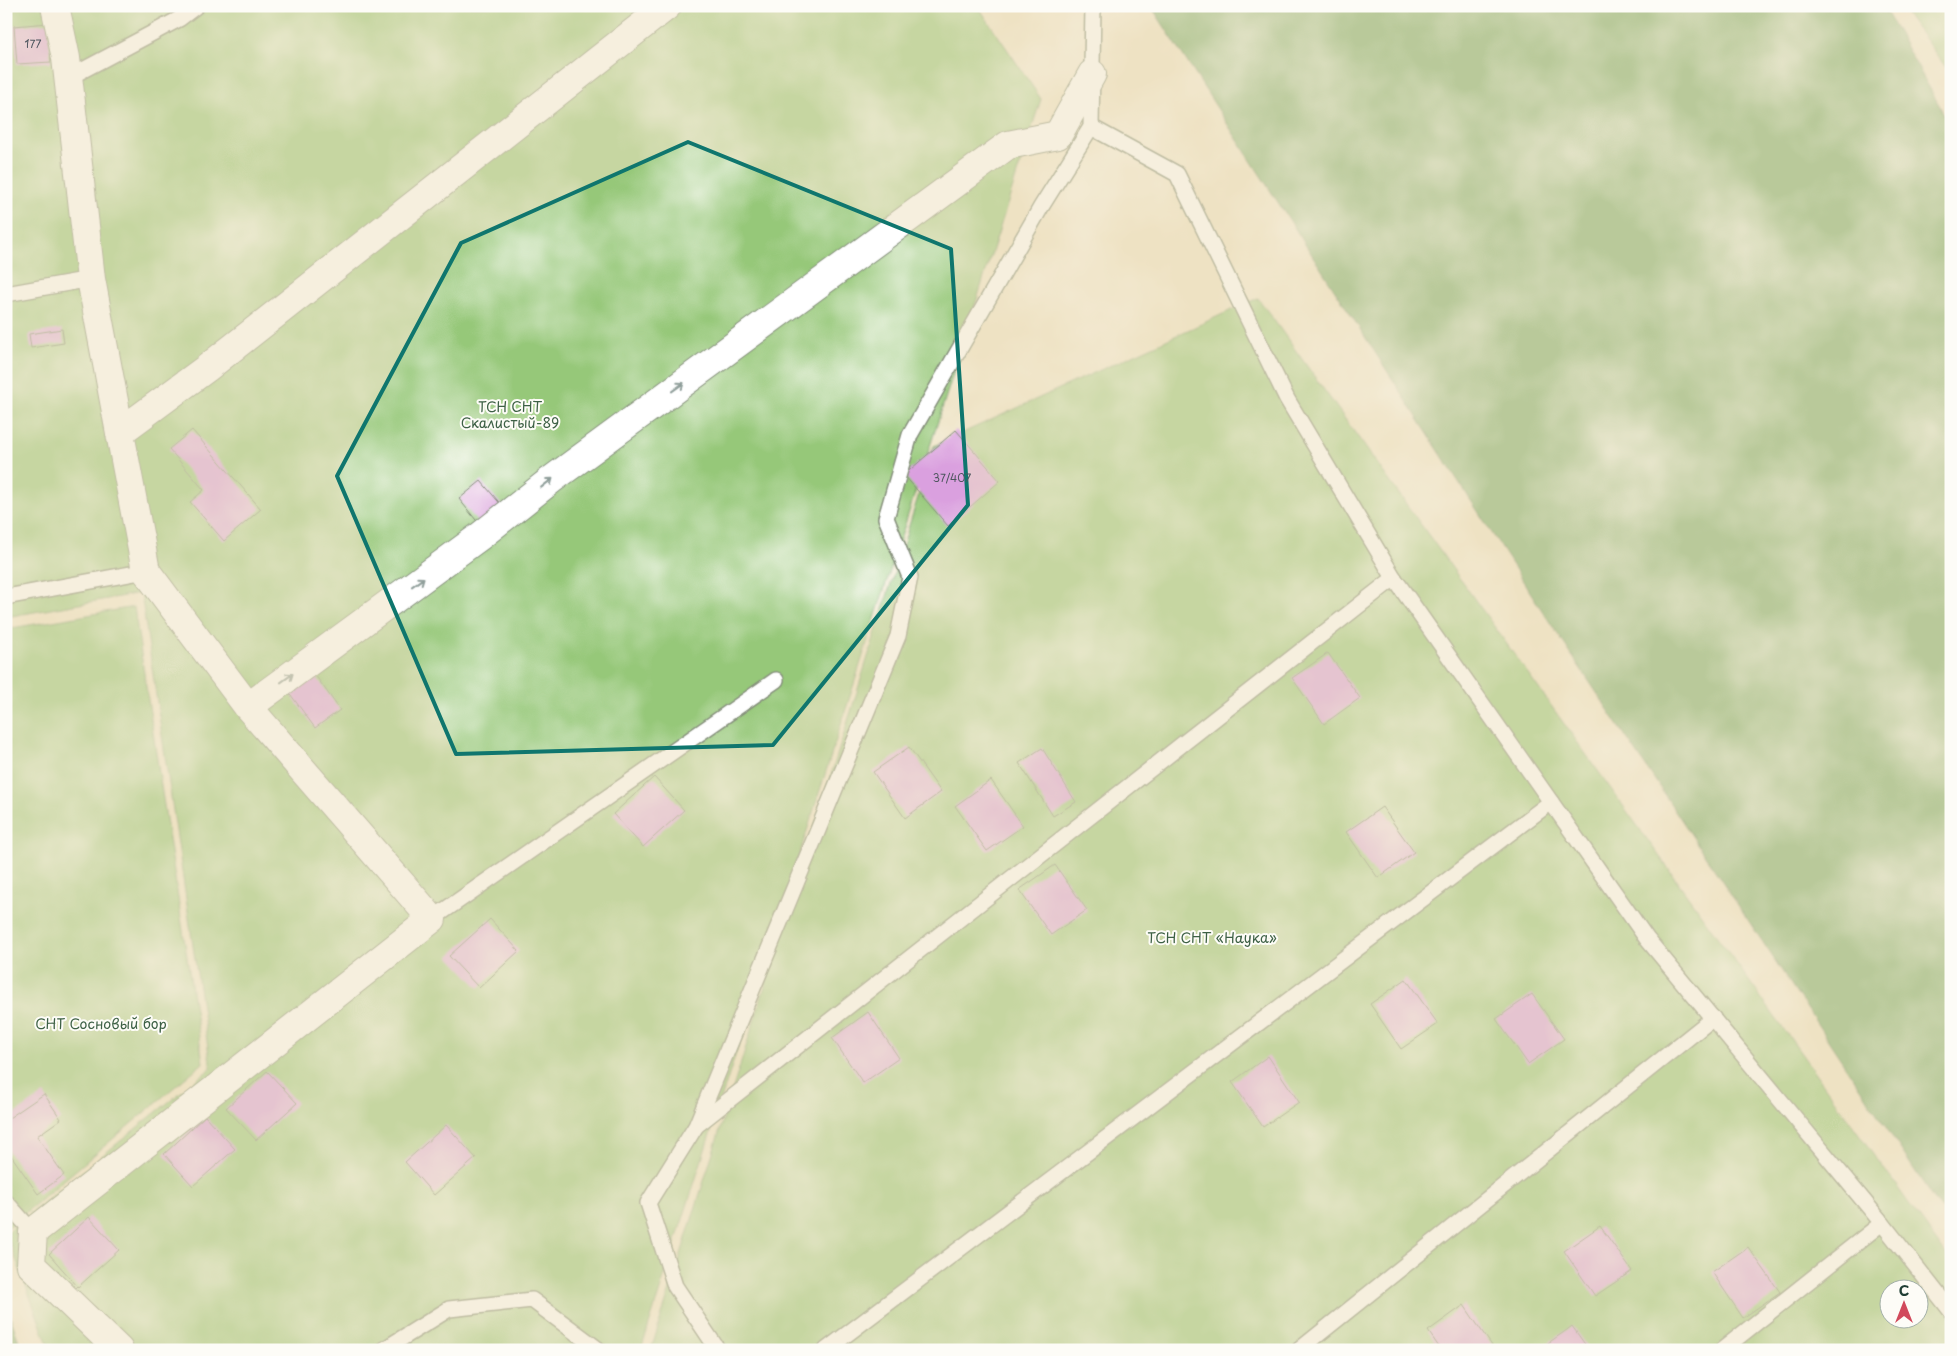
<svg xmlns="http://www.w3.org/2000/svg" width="1957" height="1356" font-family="'Playpen Sans',sans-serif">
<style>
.green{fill:#96c879;stroke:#5a8256;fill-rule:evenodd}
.forest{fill:#78ac69;stroke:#4c744e}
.building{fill:#daa0df}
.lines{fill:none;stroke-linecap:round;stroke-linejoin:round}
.lane-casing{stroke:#86907c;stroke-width:18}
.street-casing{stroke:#86907c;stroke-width:30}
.lane{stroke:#fff;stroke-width:15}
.street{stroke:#fff;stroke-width:28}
.oneway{stroke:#8f9e9a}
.marked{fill:none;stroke:#0f766e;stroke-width:4;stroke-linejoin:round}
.labels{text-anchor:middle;stroke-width:4;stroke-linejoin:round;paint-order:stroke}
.number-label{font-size:11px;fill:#4e565f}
.park-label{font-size:14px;fill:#3d6045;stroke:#fdfcf7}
</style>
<rect width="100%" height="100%" fill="#fdfcf7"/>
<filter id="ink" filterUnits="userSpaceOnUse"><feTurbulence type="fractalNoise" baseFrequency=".02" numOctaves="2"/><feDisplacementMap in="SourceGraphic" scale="10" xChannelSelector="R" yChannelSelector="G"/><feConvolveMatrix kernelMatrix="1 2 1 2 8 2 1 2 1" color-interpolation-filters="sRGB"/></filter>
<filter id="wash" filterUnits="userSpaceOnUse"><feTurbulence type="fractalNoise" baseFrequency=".0096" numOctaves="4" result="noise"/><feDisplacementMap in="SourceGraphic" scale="20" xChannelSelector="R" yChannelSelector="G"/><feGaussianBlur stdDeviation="1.12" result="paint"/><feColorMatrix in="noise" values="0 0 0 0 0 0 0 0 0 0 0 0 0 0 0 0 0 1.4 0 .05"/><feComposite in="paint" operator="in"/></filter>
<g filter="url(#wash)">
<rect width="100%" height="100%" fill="#eee2c3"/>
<!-- green -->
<g class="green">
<polygon points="6,6 978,6 1041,99 641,1350 50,1350 6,1233 211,1068 141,593 6,617"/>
<polygon points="1900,6 1951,6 1951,74"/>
<path d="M1258,298L1951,1262V1350H651L934,446ZM1890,1288H1920V1318H1890Z"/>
<polygon points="134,607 203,1063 6,1229 6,629"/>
</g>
<!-- forest -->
<g class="forest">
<polygon points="1151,6 1883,6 1951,126 1951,1225 1543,612"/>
<polygon points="6,1308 9,1313 22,1350 6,1350"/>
</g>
<g id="blocks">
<!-- building -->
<g class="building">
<polygon points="48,23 51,62 17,64 14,26"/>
<polygon points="62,329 64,343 31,348 29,334"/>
<polygon points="192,430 261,509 224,541 190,502 204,490 169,449"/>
<polygon points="956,430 1000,481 948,526 904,475"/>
<polygon points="481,481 503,507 480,525 459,499"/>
<polygon points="1328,653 1360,698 1324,724 1292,678"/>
<polygon points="313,672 340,710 315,728 288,691"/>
<polygon points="909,747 941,792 905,818 873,772"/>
<polygon points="1042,748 1076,802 1053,816 1019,763"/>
<polygon points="654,777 684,810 643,847 613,814"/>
<polygon points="991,780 1023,826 987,851 955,806"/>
<polygon points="1382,807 1414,852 1378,878 1346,832"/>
<polygon points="1055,865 1087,910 1051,935 1019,890"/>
<polygon points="490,919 519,951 479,988 449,956"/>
<polygon points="1406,979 1438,1024 1401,1049 1370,1004"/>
<polygon points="1532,994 1564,1039 1528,1064 1496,1019"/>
<polygon points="868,1012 899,1058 863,1083 832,1038"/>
<polygon points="1268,1056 1299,1102 1263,1127 1232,1082"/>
<polygon points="267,1071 297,1103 256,1140 226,1108"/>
<polygon points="44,1094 61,1119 37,1136 64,1175 38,1194 6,1148 6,1120"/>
<polygon points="205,1116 235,1149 193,1186 164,1154"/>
<polygon points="446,1125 476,1158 434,1195 405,1162"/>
<polygon points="89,1217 119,1250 78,1287 49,1254"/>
<polygon points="1600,1226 1632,1271 1595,1296 1564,1251"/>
<polygon points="1748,1247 1780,1292 1743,1318 1712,1272"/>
<polygon points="1464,1305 1481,1330 1495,1350 1441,1350 1428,1331"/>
<polygon points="1572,1326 1589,1350 1538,1350 1564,1332"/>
</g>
</g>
</g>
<g filter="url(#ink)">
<use href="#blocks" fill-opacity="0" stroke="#86907c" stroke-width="1"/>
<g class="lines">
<!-- lane casing -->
<g class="lane-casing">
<g id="lane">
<polyline points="68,78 179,19 196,6"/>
<polyline points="1091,127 1177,174 1287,399 1394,578 1647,939 1882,1223 1951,1311"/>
<polyline points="6,294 91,279"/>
<polyline points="6,597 146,571"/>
<polyline points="432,919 776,680"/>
<polyline points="697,1125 1394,578"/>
<polyline points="6,1202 33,1232"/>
<polyline points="383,1350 449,1309 532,1300 599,1350"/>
<polyline points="718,1350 675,1286 648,1203 696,1126 898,636 910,577 886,518 910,435 1041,207 1091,127 1093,6"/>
<polyline points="826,1350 1551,802"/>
<polyline points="1299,1350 1713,1018"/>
<polyline points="1722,1350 1882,1223"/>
</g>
</g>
<!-- street casing -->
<g class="street-casing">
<g id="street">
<polyline points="55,6 66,58 91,279 146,571 248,707 432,919 33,1232 31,1265 119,1350"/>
<polyline points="120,432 207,368 667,6"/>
<polyline points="248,707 479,537 551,480 1008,145 1058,135 1092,74"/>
</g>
</g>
<!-- lane -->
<use href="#lane" class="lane"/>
<!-- street -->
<use href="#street" class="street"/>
</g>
<!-- one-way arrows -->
<defs><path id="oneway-shaft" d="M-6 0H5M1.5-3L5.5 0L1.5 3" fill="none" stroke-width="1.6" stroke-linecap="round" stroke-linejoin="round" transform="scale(1.25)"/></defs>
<g class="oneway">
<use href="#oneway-shaft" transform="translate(678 387) rotate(-36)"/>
<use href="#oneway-shaft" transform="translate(547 483) rotate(-38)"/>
<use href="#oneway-shaft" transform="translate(418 582) rotate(-36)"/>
<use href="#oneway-shaft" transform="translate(287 678) rotate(-36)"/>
</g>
</g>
<!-- marked area -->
<path d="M0 0H1957V1356H0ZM688,142L951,249L968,505L773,745L456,754L337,476L461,243Z" fill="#eee2c3" fill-opacity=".55" fill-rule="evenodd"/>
<path class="marked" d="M688,142L951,249L968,505L773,745L456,754L337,476L461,243Z"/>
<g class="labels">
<!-- number labels -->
<g class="number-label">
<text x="33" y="48">177</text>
<text x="952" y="482">37/407</text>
</g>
<!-- park labels -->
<g class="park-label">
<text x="510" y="412">ТСН СНТ<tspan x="510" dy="16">Скалистый-89</tspan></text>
<text x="1212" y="943">ТСН СНТ «Наука»</text>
<text x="101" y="1029">СНТ Сосновый бор</text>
</g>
</g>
<!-- margin -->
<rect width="1957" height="1356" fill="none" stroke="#fdfcf7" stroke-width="25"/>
<!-- north arrow -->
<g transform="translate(1904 1304)"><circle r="24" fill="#fdfcf7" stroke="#a4b0a9"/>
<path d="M0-4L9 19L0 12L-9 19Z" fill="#d1495b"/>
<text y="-8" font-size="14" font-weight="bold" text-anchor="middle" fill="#1f3d34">С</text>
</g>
</svg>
